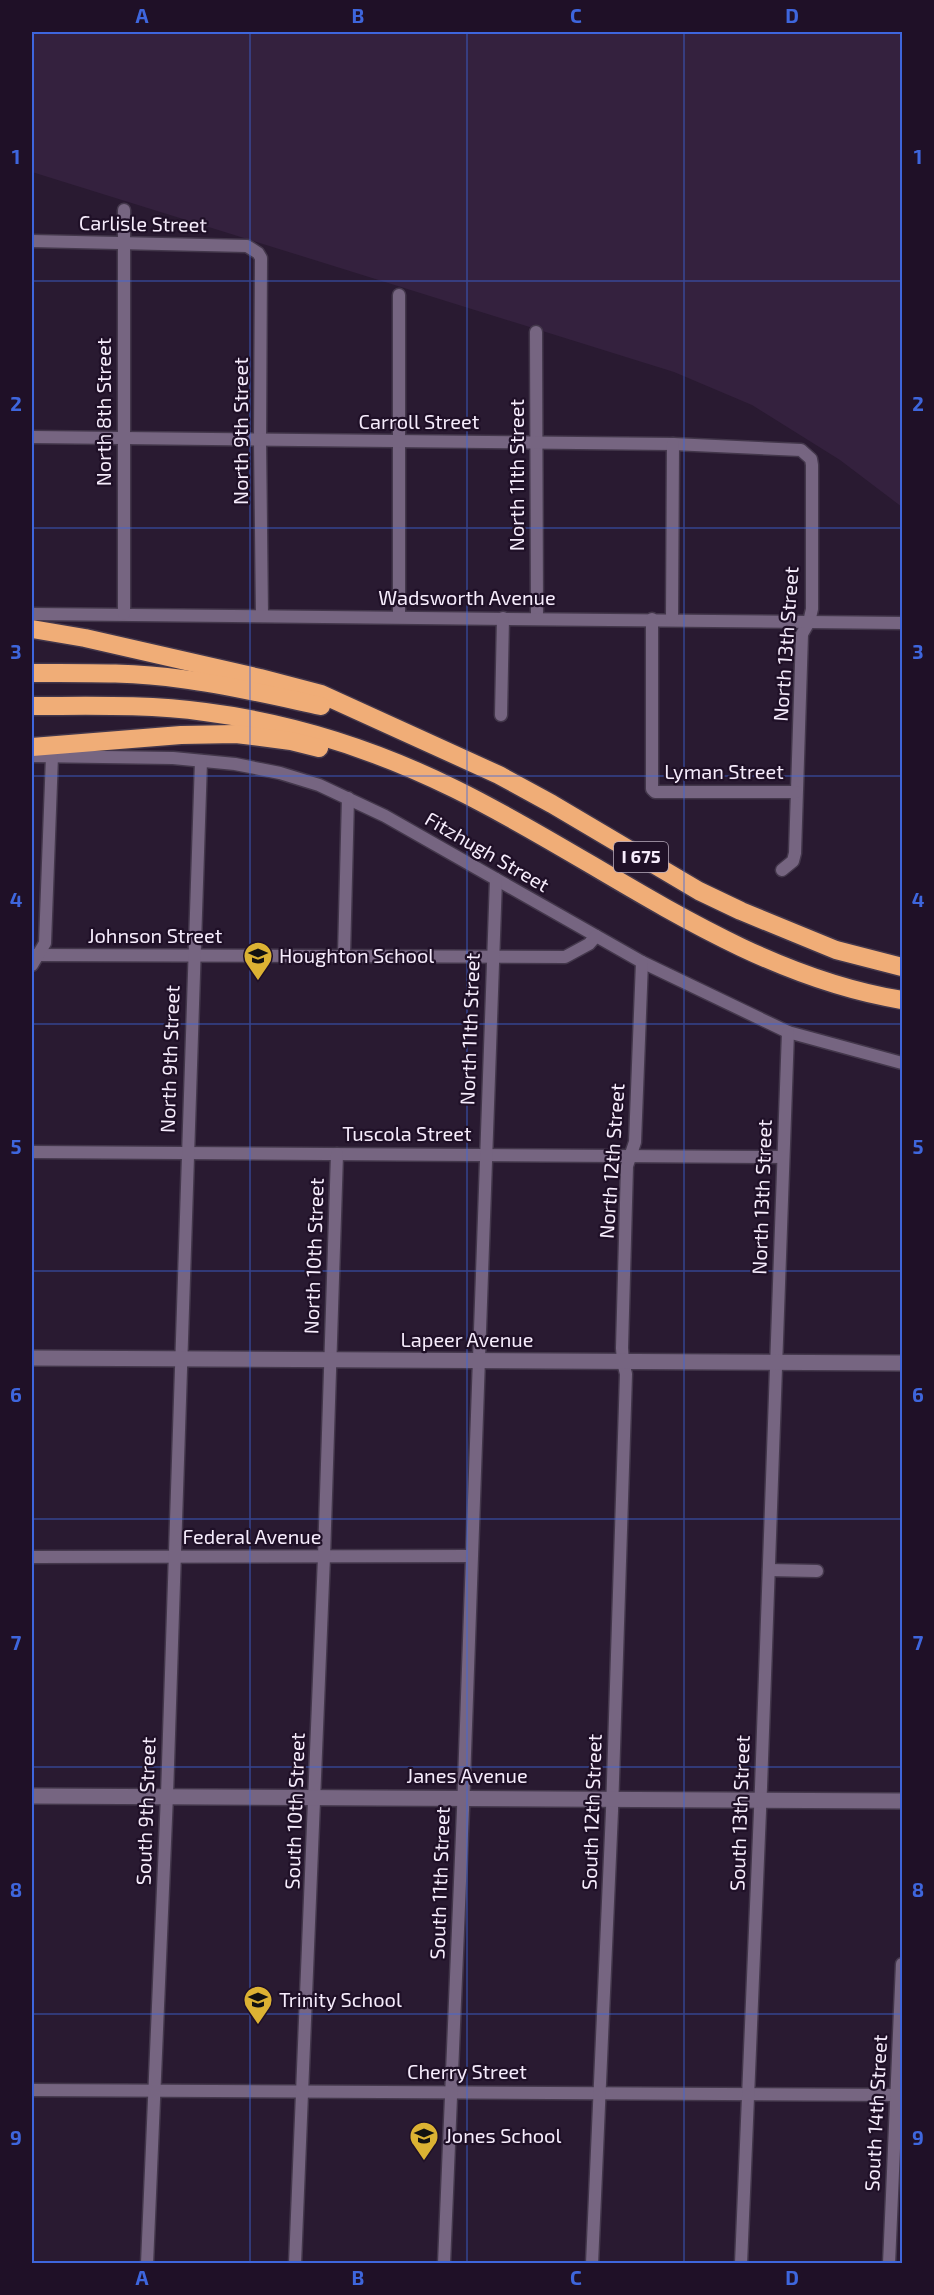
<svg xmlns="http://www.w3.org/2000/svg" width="934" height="2295" font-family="'Exo 2',sans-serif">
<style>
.built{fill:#34213e}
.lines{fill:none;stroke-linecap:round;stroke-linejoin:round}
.street-casing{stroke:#43374b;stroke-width:15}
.secondary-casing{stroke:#43374b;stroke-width:18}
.highway-casing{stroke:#43374b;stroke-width:21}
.street{stroke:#766581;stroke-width:12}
.secondary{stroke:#766581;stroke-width:15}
.highway{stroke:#f0ad77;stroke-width:18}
.grid{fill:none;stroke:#3e66dd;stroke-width:1.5;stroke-opacity:0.55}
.labels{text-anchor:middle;stroke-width:4.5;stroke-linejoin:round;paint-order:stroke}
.shield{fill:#1f1027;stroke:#b6aabc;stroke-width:1.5}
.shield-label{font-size:18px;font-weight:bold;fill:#f6ecfc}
.street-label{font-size:20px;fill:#f6ecfc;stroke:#1f1027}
.poi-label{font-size:20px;fill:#f6ecfc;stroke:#1f1027;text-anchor:start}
.neatline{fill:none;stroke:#3e66dd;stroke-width:2}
.grid-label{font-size:20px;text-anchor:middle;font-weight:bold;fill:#3e66dd}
</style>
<rect width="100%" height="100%" fill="#291a31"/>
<!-- built -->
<polygon class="built" points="32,32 902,32 902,507 840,460 752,405 674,372 32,172"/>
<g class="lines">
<!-- street casing -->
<g class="street-casing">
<g id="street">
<polyline points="32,241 247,246 258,253 261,258 260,440 262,616"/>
<polyline points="399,295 399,617"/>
<polyline points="536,332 537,618"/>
<polyline points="32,437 673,444 801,450 811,459 812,465 812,609 809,622 802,634 795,853 793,861 782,870"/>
<polyline points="32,614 902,623"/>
<polyline points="124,614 124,210"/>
<polyline points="652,619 652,789 655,792 796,792"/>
<polyline points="672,619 673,444"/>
<polyline points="501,715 503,618"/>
<polyline points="32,756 173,758 235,764 280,773 319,785 385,816 642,962 788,1032 902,1063"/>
<polyline points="32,955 565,957 589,944 596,936"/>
<polyline points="344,955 348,798"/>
<polyline points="32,965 45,943 52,756"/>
<polyline points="32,1152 782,1157"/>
<polyline points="32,1557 471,1556"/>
<polyline points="769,1570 817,1571"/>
<polyline points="32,2090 902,2095"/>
<polyline points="147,2264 167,1795 201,761"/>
<polyline points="295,2264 324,1557 337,1154"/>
<polyline points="444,2264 463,1810 496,879"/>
<polyline points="592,2264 612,1811 626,1374 623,1362 622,1348 627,1166 635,1142 642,962"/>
<polyline points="741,2264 761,1787 788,1032"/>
<polyline points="889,2264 902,1964"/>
</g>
</g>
<!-- secondary casing -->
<g class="secondary-casing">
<g id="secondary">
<polyline points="32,1358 902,1363"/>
<polyline points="32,1796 902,1801"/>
</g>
</g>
<!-- highway casing -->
<g class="highway-casing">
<g id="highway">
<polyline points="32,629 85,638 260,678 321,694 499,775 552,804 699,891 741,911 836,950 902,967"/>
<path d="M32,673C82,673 132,672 182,679C229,685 275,696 321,706"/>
<path d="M32,706C89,706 148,704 205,712C292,723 376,750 455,789C602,861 737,973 902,1000"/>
<polyline points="32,747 181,735 236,734 291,741 319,748"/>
</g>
</g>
<!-- street -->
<use href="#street" class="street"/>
<!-- secondary -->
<use href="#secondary" class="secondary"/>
<!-- highway -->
<use href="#highway" class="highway"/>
</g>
<!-- grid -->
<path class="grid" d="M250,32V2264M467,32V2264M684,32V2264M32,281H902M32,528H902M32,776H902M32,1024H902M32,1271H902M32,1519H902M32,1767H902M32,2014H902"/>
<!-- icons -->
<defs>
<g id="school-pin" transform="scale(1.5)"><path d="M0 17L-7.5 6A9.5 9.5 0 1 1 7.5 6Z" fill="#dcb233" stroke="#1f1027"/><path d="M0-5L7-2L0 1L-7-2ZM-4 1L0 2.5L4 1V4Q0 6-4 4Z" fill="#111"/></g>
</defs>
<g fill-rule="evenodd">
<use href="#school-pin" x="258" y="956"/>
<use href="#school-pin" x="258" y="2000"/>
<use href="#school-pin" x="424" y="2136"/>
</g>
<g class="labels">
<!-- shield labels -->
<rect class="shield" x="614" y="842" width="54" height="30" rx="4.5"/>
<g class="shield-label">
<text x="641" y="863">I 675</text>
</g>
<!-- street labels -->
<g class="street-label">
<text transform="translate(143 224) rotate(1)" y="7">Carlisle Street</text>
<text transform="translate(104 412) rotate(-90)" y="7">North 8th Street</text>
<text x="419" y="429">Carroll Street</text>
<text transform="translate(241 431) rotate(-90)" y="7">North 9th Street</text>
<text transform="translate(517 475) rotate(-90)" y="7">North 11th Street</text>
<text x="467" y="605">Wadsworth Avenue</text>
<text transform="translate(786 644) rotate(-86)" y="7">North 13th Street</text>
<text x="724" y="779">Lyman Street</text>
<text transform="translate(487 852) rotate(30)" y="7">Fitzhugh Street</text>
<text x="155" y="943">Johnson Street</text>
<text transform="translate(470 1029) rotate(-88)" y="7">North 11th Street</text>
<text transform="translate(170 1059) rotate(-88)" y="7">North 9th Street</text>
<text x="407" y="1141">Tuscola Street</text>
<text transform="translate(612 1161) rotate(-86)" y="7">North 12th Street</text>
<text transform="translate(762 1197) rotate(-88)" y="7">North 13th Street</text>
<text transform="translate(314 1256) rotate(-88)" y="7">North 10th Street</text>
<text x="467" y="1347">Lapeer Avenue</text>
<text x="252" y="1544">Federal Avenue</text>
<text x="467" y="1783">Janes Avenue</text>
<text transform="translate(146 1811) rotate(-88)" y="7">South 9th Street</text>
<text transform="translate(295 1811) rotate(-88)" y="7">South 10th Street</text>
<text transform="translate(592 1812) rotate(-88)" y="7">South 12th Street</text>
<text transform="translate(740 1813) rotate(-88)" y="7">South 13th Street</text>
<text transform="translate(440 1883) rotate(-88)" y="7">South 11th Street</text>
<text x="467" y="2079">Cherry Street</text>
<text transform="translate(876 2113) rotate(-87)" y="7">South 14th Street</text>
</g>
<!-- poi labels -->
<g class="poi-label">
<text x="279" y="963">Houghton School</text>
<text x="279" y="2007">Trinity School</text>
<text x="445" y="2143">Jones School</text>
</g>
</g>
<!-- border -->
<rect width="934" height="2295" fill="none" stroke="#1f1027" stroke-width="66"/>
<rect x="33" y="33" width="868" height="2229" class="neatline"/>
<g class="grid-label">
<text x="142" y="23">A</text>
<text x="358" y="23">B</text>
<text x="576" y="23">C</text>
<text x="792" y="23">D</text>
<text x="16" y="164">1</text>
<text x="918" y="164">1</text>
<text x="16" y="411">2</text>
<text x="918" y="411">2</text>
<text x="16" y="659">3</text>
<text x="918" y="659">3</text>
<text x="16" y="907">4</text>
<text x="918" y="907">4</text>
<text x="16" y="1154">5</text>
<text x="918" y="1154">5</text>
<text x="16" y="1402">6</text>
<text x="918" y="1402">6</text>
<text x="16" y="1650">7</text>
<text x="918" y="1650">7</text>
<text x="16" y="1897">8</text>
<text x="918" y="1897">8</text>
<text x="16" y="2145">9</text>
<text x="918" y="2145">9</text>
<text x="142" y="2285">A</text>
<text x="358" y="2285">B</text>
<text x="576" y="2285">C</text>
<text x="792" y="2285">D</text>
</g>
</svg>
